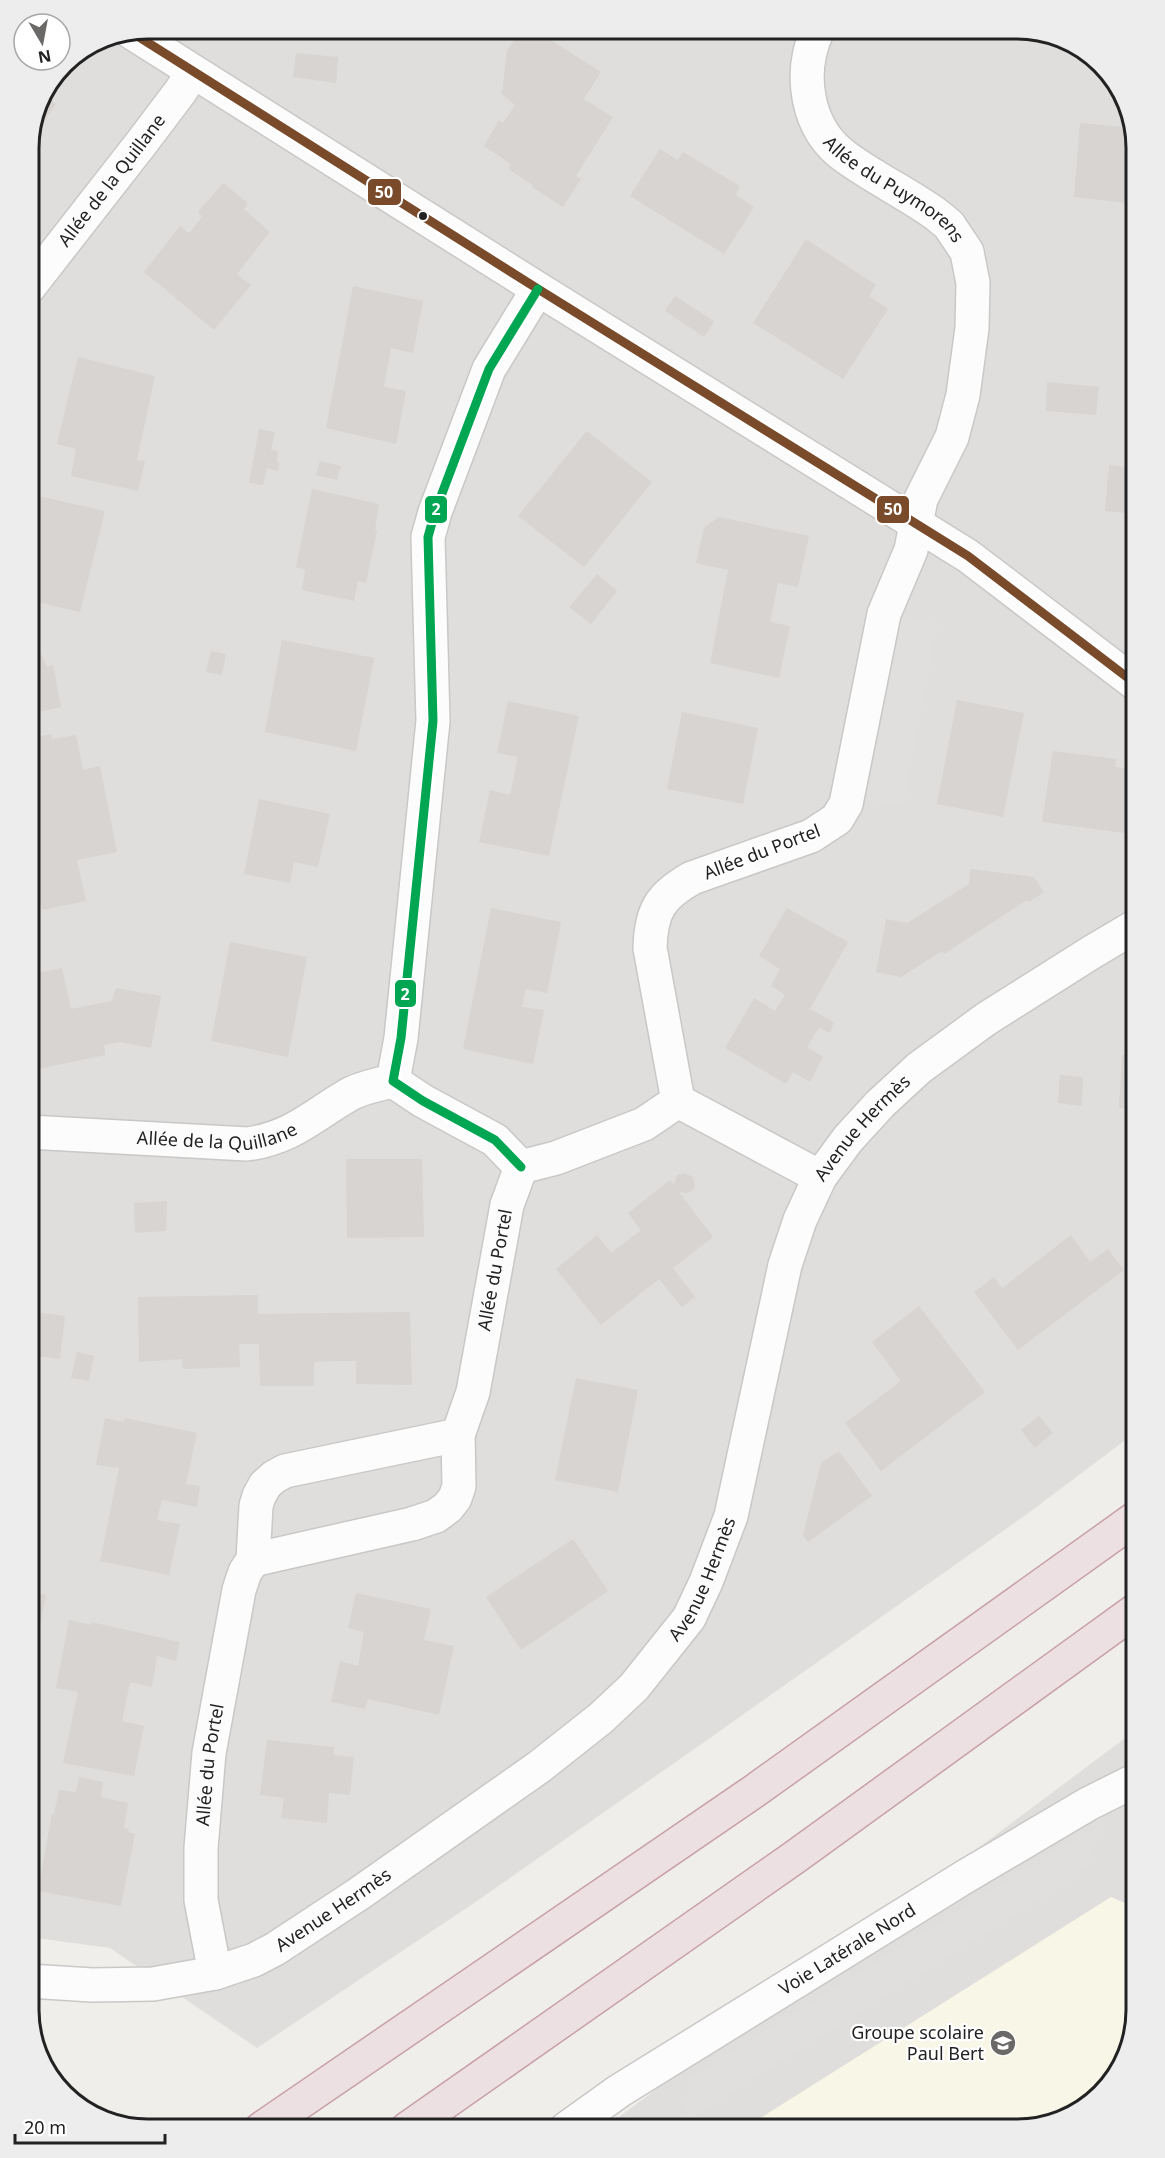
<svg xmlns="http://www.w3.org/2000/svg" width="1165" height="2158" font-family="'Noto Sans',sans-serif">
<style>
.residential{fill:#dfdedc}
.education{fill:#f8f7e7}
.parking{fill:#e0dfde}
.building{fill:#d7d4d1}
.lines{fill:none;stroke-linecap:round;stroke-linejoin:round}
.minor-casing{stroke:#c9c8c6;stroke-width:36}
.highway-casing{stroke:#c7a0aa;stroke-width:36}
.minor{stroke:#fdfcfc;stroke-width:33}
.highway{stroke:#ece0e2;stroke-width:33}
.bus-1-casing{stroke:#fff;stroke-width:14}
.bus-2-casing{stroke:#fff;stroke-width:14}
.bus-1{stroke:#7a4b2a;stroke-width:9}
.bus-2{stroke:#00a651;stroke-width:9}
.bus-dot{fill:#222;stroke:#fff;stroke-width:2}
.labels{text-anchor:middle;stroke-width:4.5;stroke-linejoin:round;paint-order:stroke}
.street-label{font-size:18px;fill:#222;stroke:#fff}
.poi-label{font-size:18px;fill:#222;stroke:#fff;text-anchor:end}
.rim{fill:none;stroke:#222;stroke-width:3}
.line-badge{stroke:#fff;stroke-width:2}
.badge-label{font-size:16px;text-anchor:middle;font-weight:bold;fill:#fff}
</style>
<rect width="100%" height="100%" fill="#f0eeea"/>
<!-- residential -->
<g class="residential">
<polygon points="148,29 1025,29 1090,53 1127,102 1136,148 1136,1432 1027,1514 710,1738 477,1901 257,2048 110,1948 29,1937 29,140 38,102 64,63 102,37"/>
<polygon points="1136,1730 1136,2011 1117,2076 1063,2120 1017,2129 603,2129"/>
</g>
<!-- education -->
<polygon class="education" points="1111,1897 1136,1908 1136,2011 1117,2076 1063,2120 1017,2129 743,2129"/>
<!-- parking -->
<g class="parking">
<polygon points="902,616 938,623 903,806 866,800"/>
<polygon points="1101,1826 1088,1866 1068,1881 683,2123 690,2078 1086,1832"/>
</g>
<!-- building -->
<g class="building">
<polygon points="522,29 533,29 601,72 584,99 613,117 576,176 581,179 563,207 532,187 533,185 508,169 511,164 484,146 499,120 503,123 515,105 502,94 507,50"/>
<polygon points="296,53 338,57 336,83 293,77"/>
<polygon points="43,94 56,104 29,144 38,102"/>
<polygon points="1080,123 1133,128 1136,148 1136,204 1074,197"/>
<polygon points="660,149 678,160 683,152 740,186 736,195 754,207 724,254 630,196"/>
<polygon points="223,183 248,203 244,209 270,232 237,274 251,285 214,330 144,272 180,226 189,233 202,217 198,212"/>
<polygon points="806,239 876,285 869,296 888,309 843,379 753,323"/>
<polygon points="353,286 423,301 413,353 391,348 384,387 406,391 396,444 326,428"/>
<polygon points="675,296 714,321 704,337 665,311"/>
<polygon points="78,357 155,376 137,460 145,461 138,491 71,476 76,449 57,444"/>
<polygon points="1047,382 1099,387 1096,415 1046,411"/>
<polygon points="259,429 275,432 271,450 278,451 277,461 279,462 278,471 267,468 263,485 249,483"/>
<polygon points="587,431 652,482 584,567 518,516"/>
<polygon points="320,461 341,466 337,480 316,475"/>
<polygon points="1109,465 1136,468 1136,514 1105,511"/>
<polygon points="312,489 379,504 375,530 377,530 366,583 358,581 354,601 302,590 305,570 296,567"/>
<polygon points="29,494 105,511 80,612 29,600"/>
<polygon points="718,517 809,536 798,587 778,583 770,622 790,626 779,678 710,663 728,570 696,563 704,528"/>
<polygon points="597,574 617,591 591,624 569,607"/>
<polygon points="29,628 47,667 53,665 61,707 29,714"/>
<polygon points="282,640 374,658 356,751 265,732"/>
<polygon points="211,651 226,654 222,675 206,672"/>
<polygon points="957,700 1024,713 1003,817 937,804"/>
<polygon points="508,701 579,716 549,856 479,842 490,790 510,795 518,757 497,753"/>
<polygon points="682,712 758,728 743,804 667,789"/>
<polygon points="51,734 52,739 76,735 83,770 100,766 117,852 77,860 86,901 42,910 39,893 30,895 29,887 29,739"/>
<polygon points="1053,751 1116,759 1115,767 1136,770 1136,806 1132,834 1042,822"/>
<polygon points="259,799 330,814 318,867 294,862 290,883 244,874"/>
<polygon points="970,869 1034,877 1044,892 1029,902 1027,900 944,954 942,951 901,977 876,972 886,919 907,923 969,884"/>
<polygon points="491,908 561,922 547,993 526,989 522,1007 544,1010 533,1064 463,1049"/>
<polygon points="787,908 848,942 810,1009 834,1022 830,1033 819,1027 807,1047 823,1057 810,1082 793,1072 786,1084 725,1048 754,998 775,1011 785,995 771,986 780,969 759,956"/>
<polygon points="230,942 307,957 288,1057 211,1041"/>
<polygon points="62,968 71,1009 112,1001 116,988 161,996 151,1048 120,1042 104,1045 105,1055 29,1071 29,975"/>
<polygon points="1122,1055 1136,1056 1136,1110 1119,1108"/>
<polygon points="1060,1075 1083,1077 1082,1106 1058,1103"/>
<polygon points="346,1159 422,1159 424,1237 347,1238"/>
<polygon points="684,1173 693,1177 695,1186 693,1190 688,1193 679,1192 713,1237 673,1268 695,1297 682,1307 659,1279 601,1325 556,1269 597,1235 611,1253 641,1230 628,1213 670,1180 674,1185 677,1175"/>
<polygon points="167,1201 166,1231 135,1233 134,1203"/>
<polygon points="1071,1235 1090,1262 1108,1249 1124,1270 1018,1350 974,1292 994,1277 1002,1288"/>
<polygon points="258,1295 258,1314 410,1312 412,1385 356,1384 356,1361 337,1361 314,1362 314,1386 260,1386 259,1344 239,1344 240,1367 183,1369 182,1359 139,1362 138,1297"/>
<polygon points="919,1306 985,1392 881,1471 845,1423 901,1381 872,1342"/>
<polygon points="29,1311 65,1316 60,1359 29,1355"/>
<polygon points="77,1352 94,1356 89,1381 71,1378"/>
<polygon points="576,1378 638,1390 618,1492 555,1480"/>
<polygon points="1039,1416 1053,1433 1035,1448 1021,1430"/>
<polygon points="105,1418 124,1422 125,1418 197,1433 186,1484 200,1486 197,1507 162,1500 157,1520 180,1524 169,1575 100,1561 119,1468 96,1465"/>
<polygon points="839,1451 872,1496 808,1542 803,1535 821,1463"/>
<polygon points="573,1539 608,1591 521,1650 486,1597"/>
<polygon points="29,1591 46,1595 36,1645 29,1641"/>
<polygon points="356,1593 431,1609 424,1640 454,1646 439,1715 368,1699 365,1709 331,1702 340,1661 358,1666 364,1632 348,1628"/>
<polygon points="69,1620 91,1625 91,1622 180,1642 176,1661 157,1656 152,1687 130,1682 122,1721 144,1726 134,1776 63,1763 78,1692 56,1688"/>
<polygon points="267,1740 334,1747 334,1755 354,1757 350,1795 329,1793 327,1823 281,1818 284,1798 260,1795"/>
<polygon points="79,1777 103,1782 101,1797 128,1803 124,1828 129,1829 128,1832 135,1834 121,1906 38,1891 52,1814 54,1814 59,1790 76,1792"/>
</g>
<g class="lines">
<!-- minor casing -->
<g class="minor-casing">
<g id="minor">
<path id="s1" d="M818,29C798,72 805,129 847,158C876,179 908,194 937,215L949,225L967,252L973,283L972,328L963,395L952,437L921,499L911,550L884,614L846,804L837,819L811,836L692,878C660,896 651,911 650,948L678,1101L820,1177"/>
<polyline points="131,32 538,289 968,556 1136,684"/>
<path id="s2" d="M29,287L143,141L180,92L193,72"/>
<path id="s3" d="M29,1132L247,1144C293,1138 314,1114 352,1093C365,1087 379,1084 393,1081"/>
<polyline points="521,1167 495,1140 423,1101 393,1081 401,1038 433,721 428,537 435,512 489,369 538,289"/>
<path id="s4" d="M253,1560L412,1524L436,1516L448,1507L455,1498L459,1486L458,1435L473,1392L507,1205L521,1167L556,1158L644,1124L678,1101"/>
<path id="s5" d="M215,1973L201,1900V1848L209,1753L239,1590L245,1572L253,1560L256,1506L259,1496L265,1485L274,1477L285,1471L458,1435"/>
<path id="s6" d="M29,1981L92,1985L153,1984L215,1973L254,1960L275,1949L360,1893L539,1767L601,1718L634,1687L689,1618L706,1582L731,1516L785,1265L800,1220L820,1177L848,1139L880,1104L919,1068L986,1019L1092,952L1136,926"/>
<path id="s7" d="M566,2129L619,2091L966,1876L1088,1804L1136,1780"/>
</g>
</g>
<!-- highway casing -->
<g class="highway-casing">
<g id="highway">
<polyline points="261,2129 753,1792 1136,1518"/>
<polyline points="407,2129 795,1857 1136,1610"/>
</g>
</g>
<!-- minor -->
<use href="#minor" class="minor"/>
<!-- highway -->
<use href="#highway" class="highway"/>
<!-- bus-1 casing -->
<g class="bus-1-casing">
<polyline id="bus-1" points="131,32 538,289 968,556 1136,684"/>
</g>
<!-- bus-2 casing -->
<g class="bus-2-casing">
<polyline id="bus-2" points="521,1167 495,1140 423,1101 393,1081 401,1038 433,721 428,537 435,512 489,369 538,289"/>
</g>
<!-- bus-1 -->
<use href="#bus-1" class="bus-1"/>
<!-- bus-2 -->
<use href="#bus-2" class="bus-2"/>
</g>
<!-- icons -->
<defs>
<g id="school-disc" transform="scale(1.35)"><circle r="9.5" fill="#6a6968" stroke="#fff"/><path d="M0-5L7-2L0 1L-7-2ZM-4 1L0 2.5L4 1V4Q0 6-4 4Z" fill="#fff"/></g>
</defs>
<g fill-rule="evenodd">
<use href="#school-disc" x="1003" y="2043"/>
</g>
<!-- markers -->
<circle class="bus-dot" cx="423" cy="216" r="5"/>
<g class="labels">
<!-- street labels -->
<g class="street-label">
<text dy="6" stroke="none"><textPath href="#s2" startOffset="135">Allée de la Quillane</textPath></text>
<text dy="6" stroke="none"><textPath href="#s1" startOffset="200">Allée du Puymorens</textPath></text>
<text transform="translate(762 852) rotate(-21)" y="6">Allée du Portel</text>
<text dy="6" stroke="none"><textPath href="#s6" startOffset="1312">Avenue Hermès</textPath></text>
<text dy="6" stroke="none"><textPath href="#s3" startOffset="189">Allée de la Quillane</textPath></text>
<text dy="6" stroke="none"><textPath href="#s4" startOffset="448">Allée du Portel</textPath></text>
<text dy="6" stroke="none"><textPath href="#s6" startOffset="826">Avenue Hermès</textPath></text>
<text dy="6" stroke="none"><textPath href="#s5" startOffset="210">Allée du Portel</textPath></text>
<text dy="6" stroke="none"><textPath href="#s6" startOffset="322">Avenue Hermès</textPath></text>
<text dy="6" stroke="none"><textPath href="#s7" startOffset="334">Voie Latérale Nord</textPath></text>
</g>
<!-- poi labels -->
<g class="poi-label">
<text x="984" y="2039">Groupe scolaire<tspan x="984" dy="21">Paul Bert</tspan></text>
</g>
</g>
<!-- crop -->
<path d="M0 0H1165V2158H0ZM148 39H1017A109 109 0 0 1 1126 148V2010A109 109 0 0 1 1017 2119H148A109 109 0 0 1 39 2010V148A109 109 0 0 1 148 39Z" fill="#ededed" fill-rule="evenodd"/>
<path class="rim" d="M148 39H1017A109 109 0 0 1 1126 148V2010A109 109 0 0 1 1017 2119H148A109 109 0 0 1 39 2010V148A109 109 0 0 1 148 39Z"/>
<g class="line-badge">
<rect x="367" y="178" width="35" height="28" rx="6" fill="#7a4b2a"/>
<rect x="424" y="495" width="24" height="29" rx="6" fill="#00a651"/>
<rect x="876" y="495" width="34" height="29" rx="6" fill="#7a4b2a"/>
<rect x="394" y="979" width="23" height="29" rx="6" fill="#00a651"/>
</g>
<g class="badge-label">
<text x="384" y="198">50</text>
<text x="436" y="515">2</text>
<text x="893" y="515">50</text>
<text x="405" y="1000">2</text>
</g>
<!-- north arrow -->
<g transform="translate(42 42) rotate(170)"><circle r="28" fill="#ffffff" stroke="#a7a7a7" stroke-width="1.5"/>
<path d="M0-4.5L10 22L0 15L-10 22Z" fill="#6a6968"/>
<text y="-9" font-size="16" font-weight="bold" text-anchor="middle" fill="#222222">N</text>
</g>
<!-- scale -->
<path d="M15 2134v9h150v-9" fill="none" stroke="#222222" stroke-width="3"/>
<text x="24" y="2134" font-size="18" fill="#222222" stroke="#ffffff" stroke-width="4.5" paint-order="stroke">20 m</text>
</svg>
